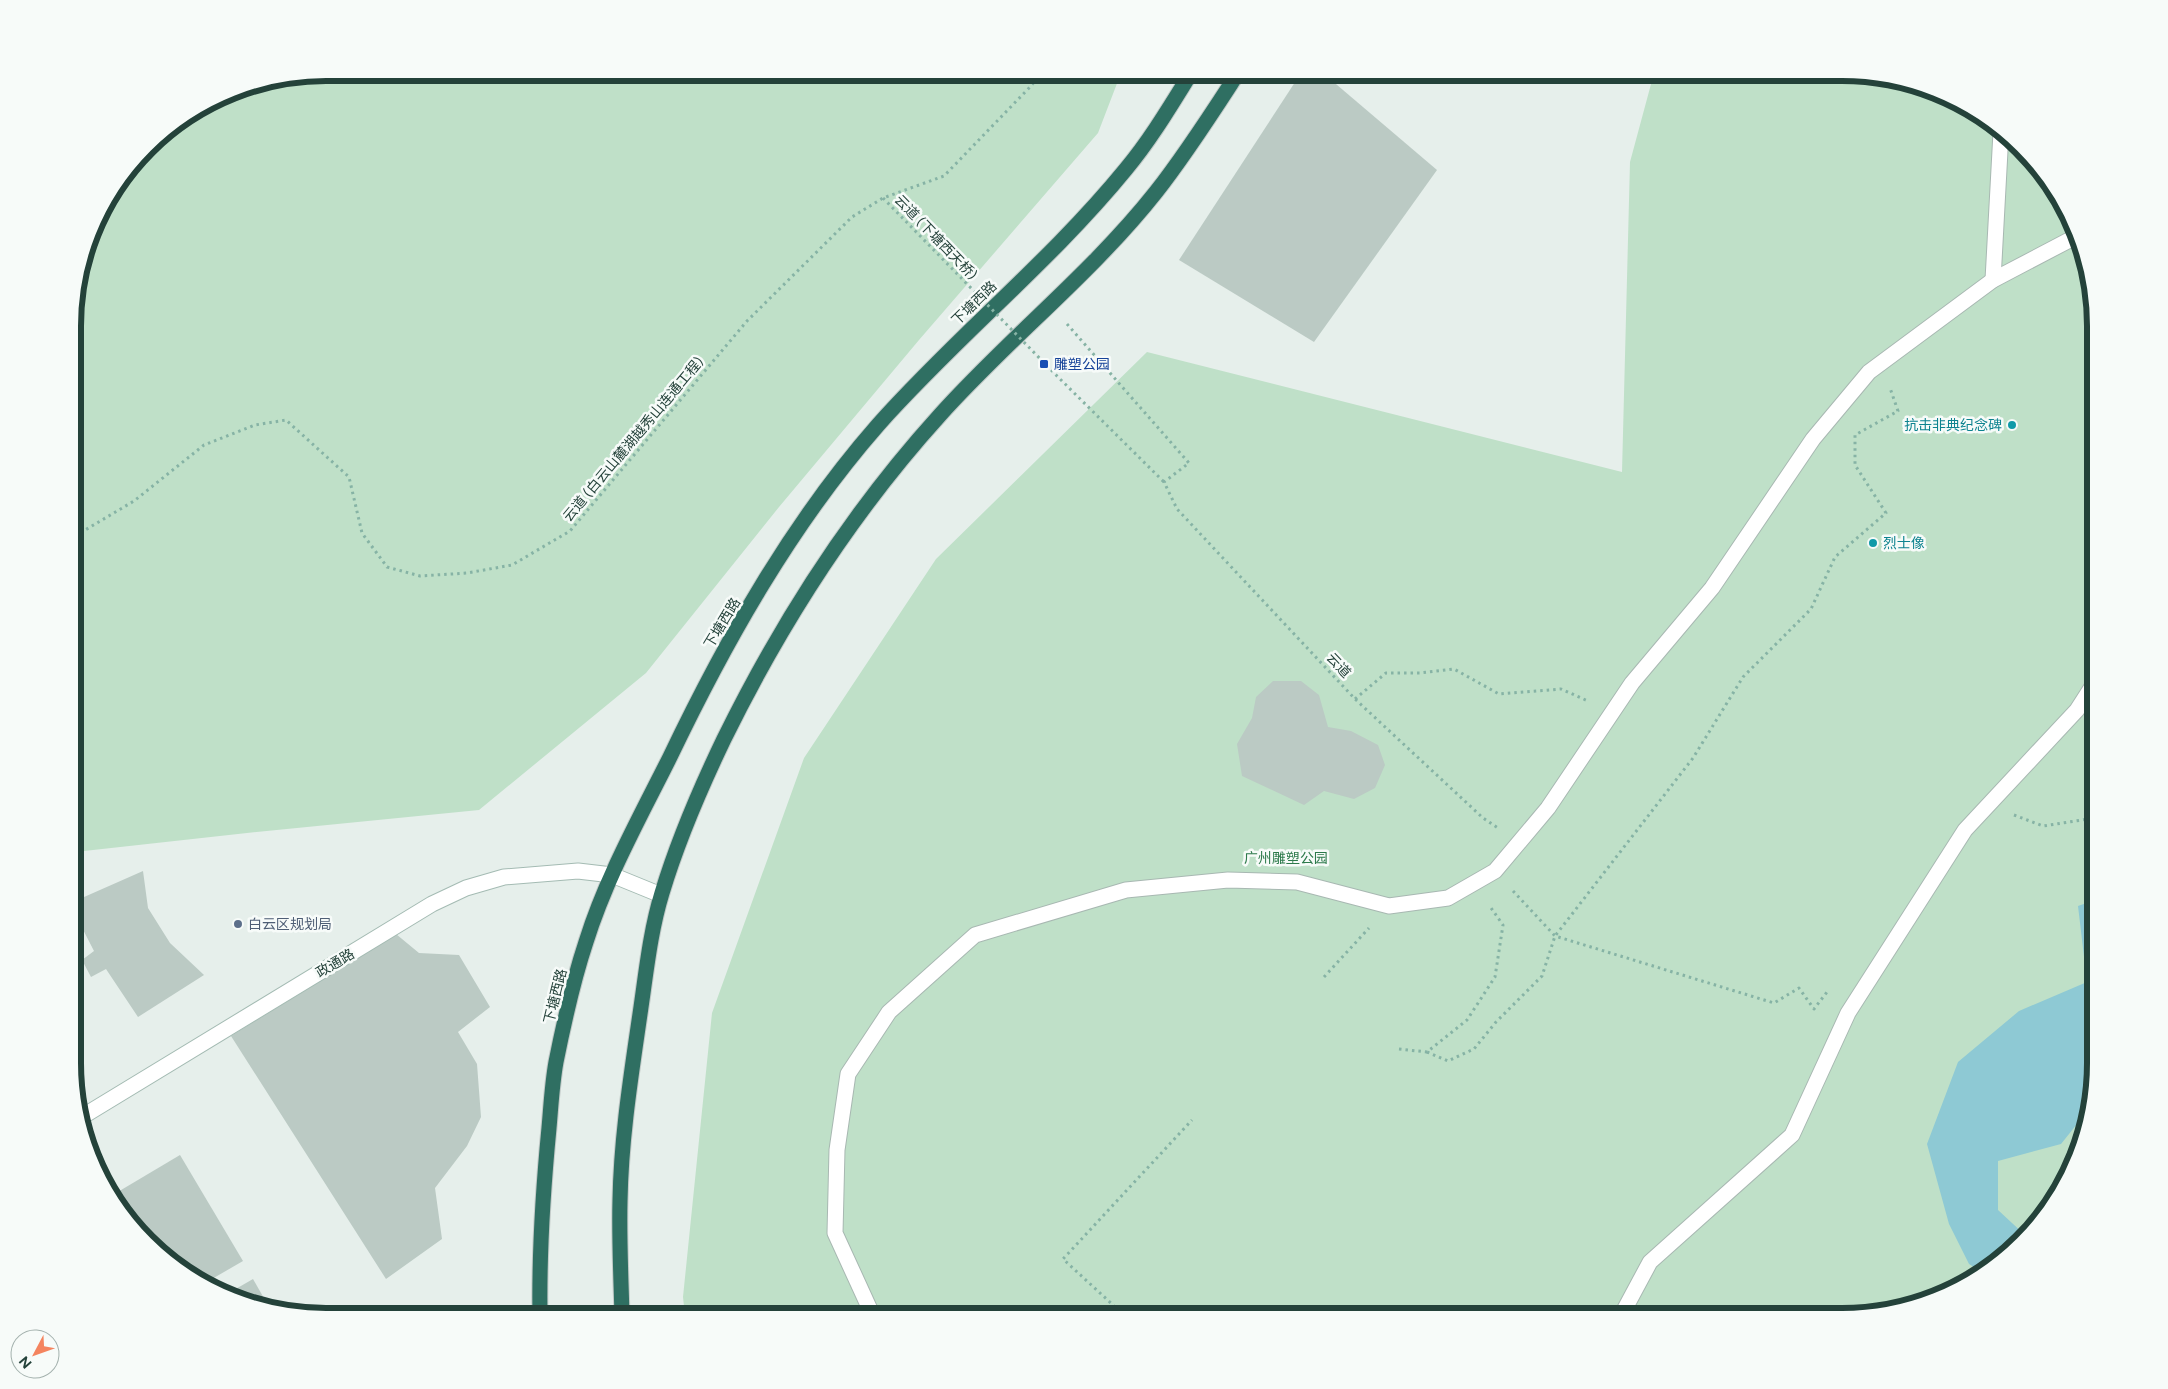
<svg xmlns="http://www.w3.org/2000/svg" width="2168" height="1389" font-family="Figtree,'Noto Sans SC',sans-serif">
<style>
.green{fill:#bfe0c8}
.water{fill:#8ec9d4}
.building{fill:#bbcac4}
.lines{fill:none;stroke-linecap:round;stroke-linejoin:round}
.street-casing{stroke:#a8b8b2;stroke-width:17}
.secondary-casing{stroke:#a4bbb3;stroke-width:17}
.highway-casing{stroke:#c2cac8;stroke-width:17}
.path{stroke:#86b3a5;stroke-width:3;stroke-dasharray:2.5 4;stroke-linecap:butt}
.street{stroke:#fff;stroke-width:15}
.secondary{stroke:#fff;stroke-width:15}
.highway{stroke:#2f6f62;stroke-width:15}
.path-bridge{stroke:#86b3a5;stroke-width:3;stroke-dasharray:2.5 4;stroke-linecap:butt}
.transit-dot{fill:#1a4fb4;stroke:#f7fbf9;stroke-width:2}
.culture-dot{fill:#0f9aa8;stroke:#f7fbf9;stroke-width:2}
.service-dot{fill:#5c6f8a;stroke:#f7fbf9;stroke-width:2}
.labels{text-anchor:middle;stroke-width:5;stroke-linejoin:round;paint-order:stroke}
.street-label{font-size:14px;fill:#24423a;stroke:#f7fbf9}
.transit-label{font-size:14px;fill:#164399;stroke:#f7fbf9;text-anchor:start}
.culture-label{font-size:14px;fill:#0d838f;stroke:#f7fbf9;text-anchor:end}
.park-label{font-size:14px;fill:#2d7a4b;stroke:#f7fbf9}
.service-label{font-size:14px;fill:#4e5e75;stroke:#f7fbf9;text-anchor:start}
.rim{fill:none;stroke:#24423a;stroke-width:6}
</style>
<rect width="100%" height="100%" fill="#e6efeb"/>
<!-- green -->
<g class="green">
<polygon points="327,73 1121,73 1098,133 919,340 779,507 646,673 479,810 247,833 75,852 75,294 99,214 159,136 230,92"/>
<polygon points="1654,73 1842,73 1923,86 1982,115 2032,159 2062,200 2087,261 2095,310 2095,1079 2082,1144 2053,1203 2021,1242 1969,1282 1923,1303 1858,1316 685,1316 683,1297 712,1013 804,758 936,559 1147,352 1622,472 1630,162"/>
</g>
<!-- water -->
<polygon class="water" points="2095,900 2095,1079 2089,1109 2061,1144 1998,1161 1998,1210 2026,1236 2021,1242 1982,1272 1969,1264 1949,1224 1927,1144 1958,1062 2019,1011 2087,982 2078,906"/>
<!-- building -->
<g class="building">
<polygon points="1301,73 1323,73 1437,170 1314,342 1179,260"/>
<polygon points="1273,681 1301,681 1319,695 1328,727 1351,731 1378,745 1385,765 1375,788 1354,799 1324,791 1304,805 1242,776 1237,744 1252,718 1256,697"/>
<polygon points="143,871 148,908 170,943 204,975 138,1017 106,969 91,977 82,960 94,951 75,914 75,901"/>
<polygon points="396,934 419,953 459,955 490,1007 458,1032 477,1064 481,1117 467,1146 435,1188 442,1239 386,1279 231,1036"/>
<polygon points="180,1155 243,1261 205,1283 186,1274 115,1203 111,1196"/>
<polygon points="253,1279 269,1307 245,1303 227,1294"/>
<polygon points="372,1305 437,1305 437,1316 371,1316"/>
</g>
<g class="lines">
<!-- street casing -->
<g class="street-casing">
<g id="street">
<polyline points="1993,280 2001,132"/>
<polyline points="873,1316 835,1233 837,1150 848,1074 889,1012 975,935 1126,890 1228,880 1297,882 1389,906 1448,898 1495,871 1548,808 1632,683 1712,588 1813,439 1869,372 1993,280 2077,236"/>
<polyline points="1621,1316 1650,1262 1792,1135 1848,1013 1965,830 2077,710 2095,682"/>
</g>
</g>
<!-- secondary casing -->
<g class="secondary-casing">
<polyline id="secondary" points="80,1118 432,904 466,888 504,877 578,871 612,875 661,895"/>
</g>
<!-- highway casing -->
<g class="highway-casing">
<g id="highway">
<path d="M540,1316C539,1254 543,1190 549,1128C551,1106 552,1084 556,1062C564,1022 573,981 586,942C606,878 640,817 670,757C726,640 792,523 878,425C957,336 1051,261 1126,169C1151,139 1171,105 1191,73"/>
<path d="M622,1316C621,1278 619,1239 620,1201C621,1138 631,1076 640,1014C646,974 650,932 662,893C678,840 700,789 724,739C781,623 853,511 940,415C1009,338 1092,273 1156,192C1186,154 1212,113 1238,73"/>
</g>
</g>
<!-- path -->
<g class="path">
<polyline points="1067,324 1189,463 1164,482 1177,509 1355,699 1483,818 1498,828"/>
<polyline points="75,536 134,501 204,445 255,425 286,420 349,477 362,533 387,567 420,576 467,573 512,565 570,531 747,321 852,217 883,198 944,176 1029,88 1042,73"/>
<polyline points="1355,699 1386,673 1420,673 1454,669 1499,694 1561,689 1588,701"/>
<polyline points="2014,815 2043,826 2095,818"/>
<polyline points="1513,891 1555,936 1774,1003 1799,988 1814,1009 1827,992"/>
<polyline points="1324,977 1369,928"/>
<polyline points="1399,1049 1427,1052 1467,1020 1495,977 1503,925 1489,905"/>
<polyline points="1427,1052 1448,1061 1474,1049 1496,1022 1542,976 1555,936 1693,758 1743,677 1811,609 1835,557 1886,513 1855,465 1855,435 1898,411 1890,388"/>
<polyline points="1125,1316 1063,1259 1192,1120"/>
</g>
<!-- street -->
<use href="#street" class="street"/>
<!-- secondary -->
<use href="#secondary" class="secondary"/>
<!-- highway -->
<use href="#highway" class="highway"/>
<!-- path-bridge -->
<polyline class="path-bridge" points="883,198 1056,375 1164,482"/>
</g>
<!-- markers -->
<rect class="transit-dot" x="1039" y="359" width="10" height="10" rx="2.5"/>
<g class="culture-dot">
<circle cx="2012" cy="425" r="5"/>
<circle cx="1873" cy="543" r="5"/>
</g>
<circle class="service-dot" cx="238" cy="924" r="5"/>
<g class="labels">
<!-- street labels -->
<g class="street-label">
<text transform="translate(936 237) rotate(46)" y="5">云道 (下塘西天桥)</text>
<text transform="translate(974 303) rotate(-44)" y="5">下塘西路</text>
<text transform="translate(633 439) rotate(-50)" y="5">云道 (白云山麓湖越秀山连通工程)</text>
<text transform="translate(722 623) rotate(-59)" y="5">下塘西路</text>
<text transform="translate(1339 665) rotate(47)" y="5">云道</text>
<text transform="translate(335 963) rotate(-31)" y="5">政通路</text>
<text transform="translate(555 996) rotate(-76)" y="5">下塘西路</text>
</g>
<!-- transit labels -->
<g class="transit-label">
<text x="1054" y="369">雕塑公园</text>
</g>
<!-- culture labels -->
<g class="culture-label">
<text x="2002" y="430">抗击非典纪念碑</text>
<text x="1883" y="548" text-anchor="start">烈士像</text>
</g>
<!-- park labels -->
<g class="park-label">
<text x="1286" y="863">广州雕塑公园</text>
</g>
<!-- service labels -->
<g class="service-label">
<text x="248" y="929">白云区规划局</text>
</g>
</g>
<!-- crop -->
<path d="M0 0H2168V1389H0ZM326 81H1842A245 245 0 0 1 2087 326V1063A245 245 0 0 1 1842 1308H326A245 245 0 0 1 81 1063V326A245 245 0 0 1 326 81Z" fill="#f7fbf9" fill-rule="evenodd"/>
<path class="rim" d="M326 81H1842A245 245 0 0 1 2087 326V1063A245 245 0 0 1 1842 1308H326A245 245 0 0 1 81 1063V326A245 245 0 0 1 326 81Z"/>
<!-- north arrow -->
<g transform="translate(35 1354) rotate(229)"><circle r="24" fill="#f7fbf9" stroke="#a3b1ad"/>
<path d="M0-4L9 19L0 12L-9 19Z" fill="#f4845f"/>
<text y="-8" font-size="14" font-weight="bold" text-anchor="middle" fill="#24423a">N</text>
</g>
</svg>
